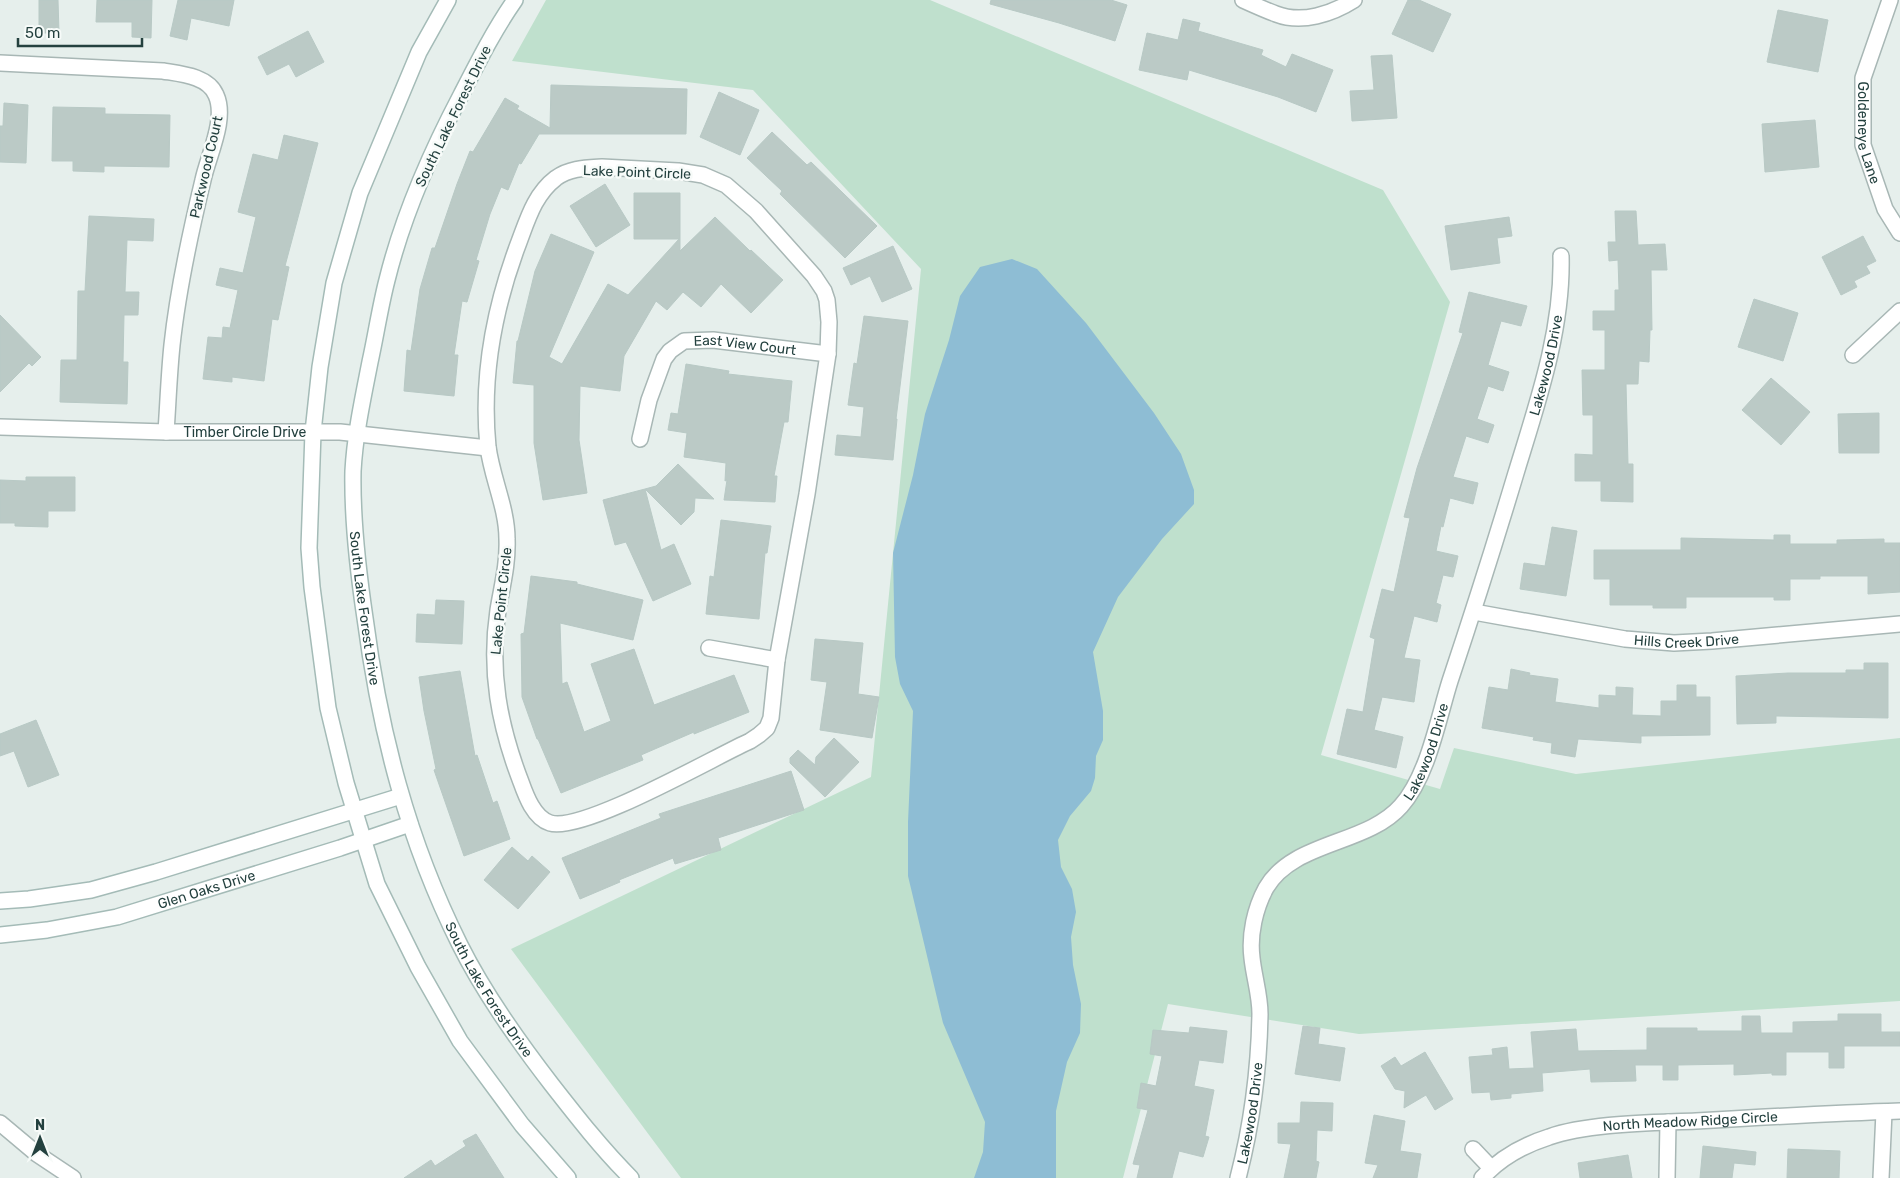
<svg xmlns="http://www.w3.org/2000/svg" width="1900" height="1178" font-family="Rubik,sans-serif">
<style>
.green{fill:#bfe0cd}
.water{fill:#8ebdd4}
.building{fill:#bbcac6;stroke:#b8c9c5}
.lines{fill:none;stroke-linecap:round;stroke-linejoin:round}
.street-casing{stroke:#a8b7b5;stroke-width:18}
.secondary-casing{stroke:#a4bbb7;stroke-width:18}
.street{stroke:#fff;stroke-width:15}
.secondary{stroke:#fff;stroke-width:15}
.labels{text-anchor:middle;stroke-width:5;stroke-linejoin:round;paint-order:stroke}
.street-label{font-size:14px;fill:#24413f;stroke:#f7fbf9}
</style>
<rect width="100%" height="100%" fill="#e6efec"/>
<!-- green -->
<polygon class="green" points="546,0 930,0 1383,190 1450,302 1321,755 1440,789 1454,748 1576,774 1900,738 1900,1001 1359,1034 1168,1004 1123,1178 681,1178 511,949 871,777 921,269 753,90 512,61"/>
<!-- water -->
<polygon class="water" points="1012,259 1037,269 1086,323 1154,413 1181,454 1194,490 1194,504 1162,539 1118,597 1093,652 1103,711 1103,740 1096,756 1095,778 1091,791 1070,816 1058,840 1061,867 1072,889 1076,912 1071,937 1073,965 1081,1004 1080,1033 1067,1062 1056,1111 1056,1178 974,1178 983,1152 985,1122 943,1023 908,876 908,822 913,711 900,684 895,657 893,553 913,475 925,414 949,340 960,296 980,267"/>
<!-- building -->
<g class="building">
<polygon points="39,0 58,0 59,33 39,33"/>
<polygon points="97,0 152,0 151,38 132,37 132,22 96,22"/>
<polygon points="178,0 234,0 229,26 191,18 187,40 170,36"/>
<polygon points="991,0 1111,0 1127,5 1115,41 1059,23 990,4"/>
<polygon points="1408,0 1419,0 1451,14 1433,52 1392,34"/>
<polygon points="1778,10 1828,20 1818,72 1767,62"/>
<polygon points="1183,19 1200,23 1198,31 1263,50 1261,55 1286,67 1292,54 1333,70 1316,112 1278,97 1189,70 1187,80 1139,70 1147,33 1178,40"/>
<polygon points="308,31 324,62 296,77 289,64 267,75 258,57"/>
<polygon points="1392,55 1397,118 1352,121 1350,91 1374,90 1371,56"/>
<polygon points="551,85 687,89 686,134 539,134 521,164 519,163 508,190 501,187 490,214 476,260 479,261 467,302 462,301 454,355 458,355 454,396 404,391 407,350 411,351 420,289 432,248 435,248 457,184 470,151 473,152 505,98 519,106 517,109 550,128"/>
<polygon points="719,92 759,110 740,155 700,137"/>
<polygon points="4,103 28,105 26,163 0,162 0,126 3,126"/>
<polygon points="53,107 105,108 105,114 170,115 169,167 104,166 104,172 73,171 73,161 52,161"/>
<polygon points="1815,120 1819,167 1765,172 1762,124"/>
<polygon points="772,132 807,165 811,162 877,226 845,258 780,194 782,191 747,158"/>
<polygon points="284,135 318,143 285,266 289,267 278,320 272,319 264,381 232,377 232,382 203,379 208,337 222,338 223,327 230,328 238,290 216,285 220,268 243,273 256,217 238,212 253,154 278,160"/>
<polygon points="605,184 630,225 596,247 570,206"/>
<polygon points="634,193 680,193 680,251 715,217 750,251 751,250 783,280 751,313 721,284 701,307 683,292 667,310 656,301 624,356 620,391 580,386 579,440 587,493 543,500 534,443 534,385 513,383 517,341 518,341 535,271 551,234 594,252 549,357 562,364 608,284 628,295 679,239 634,239"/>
<polygon points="1615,211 1636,211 1638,245 1665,244 1667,270 1651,270 1652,330 1650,330 1649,362 1639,361 1638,384 1626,384 1628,464 1633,464 1633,502 1601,501 1601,481 1575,481 1575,454 1593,455 1593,415 1583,415 1582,370 1605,370 1605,330 1593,330 1593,311 1615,311 1615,290 1619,290 1618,260 1609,261 1608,242 1616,242"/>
<polygon points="89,216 154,219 153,241 127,240 125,292 139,292 138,315 124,315 123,362 128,362 127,404 60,402 61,360 77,360 78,291 85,291"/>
<polygon points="1509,217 1512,236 1497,238 1500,263 1451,270 1445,226"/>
<polygon points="1863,236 1876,261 1866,266 1870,273 1854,281 1857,287 1841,295 1822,257"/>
<polygon points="893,246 912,289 882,302 870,276 851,285 843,268"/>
<polygon points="1469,292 1527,306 1521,326 1501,321 1488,365 1509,372 1503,391 1488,386 1477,419 1494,425 1488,443 1466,436 1453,477 1478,483 1473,504 1450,498 1443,527 1441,526 1436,551 1458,556 1453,577 1443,575 1436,603 1441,605 1437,622 1414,616 1404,658 1420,660 1414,702 1382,697 1374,730 1403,737 1396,768 1337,754 1347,709 1363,712 1375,639 1370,637 1382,589 1394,592 1410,518 1404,517 1417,468 1463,333 1459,332"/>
<polygon points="1754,299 1798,313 1783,361 1738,347"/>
<polygon points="0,315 41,357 32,366 29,363 0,392"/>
<polygon points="864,316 908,321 896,419 897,419 893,460 835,455 837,435 861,437 864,407 848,405 854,363 857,364"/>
<polygon points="686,364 729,371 728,374 792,381 788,422 784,422 774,476 777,476 775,502 724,500 727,480 725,481 726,463 684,457 687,433 668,430 671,413 678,414"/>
<polygon points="1771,378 1810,412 1781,445 1742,410"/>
<polygon points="1879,413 1879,453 1839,453 1838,414"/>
<polygon points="678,464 714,499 695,498 694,512 681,525 645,489 656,486"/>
<polygon points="26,477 75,477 75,511 48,511 48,527 15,526 15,523 0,523 0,480 26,481"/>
<polygon points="645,489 661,550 674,544 691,584 653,601 626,542 615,545 603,500"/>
<polygon points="721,520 771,526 767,553 765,553 759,619 706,614 710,576 714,577"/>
<polygon points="1552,527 1577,531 1566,596 1520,589 1524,563 1545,566"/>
<polygon points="1774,535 1790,535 1790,544 1837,544 1837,540 1884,539 1884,543 1900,543 1900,592 1868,594 1868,576 1820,576 1820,579 1790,579 1790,600 1774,600 1774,597 1686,597 1686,608 1653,608 1653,605 1610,605 1610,579 1594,579 1594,550 1681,550 1681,538 1774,540"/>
<polygon points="531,576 577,582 577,584 643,600 633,640 560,623 562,684 567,682 584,732 611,721 591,664 634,649 654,705 734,675 749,712 694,734 694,732 641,755 643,760 561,793 538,739 537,739 522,697 521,634 524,633"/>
<polygon points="436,600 464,601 462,644 416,642 417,614 435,615"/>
<polygon points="815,639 863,643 858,694 879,697 872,738 820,730 827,682 811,680"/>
<polygon points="1864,663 1888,663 1888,718 1776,716 1776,723 1737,724 1736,676 1788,673 1846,673 1846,670 1864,670"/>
<polygon points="1511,669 1530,673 1529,675 1558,679 1555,702 1599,708 1599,695 1616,696 1616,687 1633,688 1632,715 1661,716 1661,701 1677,701 1677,685 1696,685 1696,697 1710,697 1710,735 1641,736 1641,743 1578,739 1575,757 1551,753 1552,743 1533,740 1534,737 1482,728 1489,687 1508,690"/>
<polygon points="460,671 475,756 477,755 493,803 497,801 510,839 464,856 434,770 436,769 424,711 419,677"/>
<polygon points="36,720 59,775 28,787 14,751 0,756 0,734"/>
<polygon points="834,738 859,762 825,797 790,763 790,758 798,750 815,765 816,757"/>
<polygon points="791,771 804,810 718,838 721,850 675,864 673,858 619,880 620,882 580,899 562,858 661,818 659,814"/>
<polygon points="512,847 528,861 532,856 550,872 518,909 484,880"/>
<polygon points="1838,1014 1881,1014 1881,1032 1900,1032 1900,1046 1844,1046 1844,1068 1829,1068 1829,1052 1786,1052 1786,1075 1772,1075 1772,1073 1734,1075 1734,1064 1678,1065 1678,1080 1663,1080 1663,1065 1635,1065 1636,1081 1591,1082 1590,1069 1542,1073 1543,1091 1511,1094 1511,1098 1491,1100 1490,1092 1472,1093 1469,1057 1493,1055 1492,1049 1507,1047 1509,1069 1534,1068 1531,1032 1576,1029 1578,1051 1647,1050 1647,1028 1697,1028 1697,1031 1742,1031 1742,1016 1760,1016 1761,1033 1793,1033 1793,1022 1838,1021"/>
<polygon points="1303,1026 1320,1028 1318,1044 1345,1048 1340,1081 1295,1074"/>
<polygon points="1190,1027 1227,1031 1223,1063 1199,1060 1194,1086 1214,1090 1205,1136 1209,1137 1203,1157 1179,1151 1172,1178 1137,1178 1140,1165 1133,1164 1148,1110 1137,1108 1141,1083 1156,1086 1162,1056 1150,1054 1153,1030 1189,1033"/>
<polygon points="1425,1052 1453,1099 1435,1110 1426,1095 1404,1108 1405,1091 1395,1089 1381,1066 1395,1057 1401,1066"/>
<polygon points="1301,1102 1333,1103 1332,1131 1317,1130 1316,1161 1319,1162 1316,1178 1284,1178 1291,1144 1278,1143 1278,1123 1300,1123"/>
<polygon points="1374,1115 1405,1121 1400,1151 1421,1154 1417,1178 1373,1178 1378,1165 1365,1163"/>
<polygon points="476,1134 504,1178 404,1178 431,1160 435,1166 466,1146 463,1141"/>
<polygon points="1703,1146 1756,1152 1755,1165 1734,1163 1732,1178 1700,1178"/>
<polygon points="1788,1149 1840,1151 1839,1178 1787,1178"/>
<polygon points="1628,1155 1632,1178 1580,1178 1578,1163"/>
</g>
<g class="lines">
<!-- street casing -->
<g class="street-casing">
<g id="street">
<path d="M1243,0C1254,5 1265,10 1276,14C1302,24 1332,14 1354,0"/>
<path id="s1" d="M1890,0L1863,78V145L1885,209L1900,233"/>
<path d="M0,63L163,71C181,74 208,76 216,95C227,119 208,156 203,180C190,234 178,289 172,345C169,374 168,403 166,432"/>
<path d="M602,167L678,171L703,175L726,185L756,211L814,276L824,291L827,300L829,322L828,354L807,494L777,660L771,718L767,728L759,735L750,741C714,757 583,833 550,823C534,818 526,796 521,782C499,725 489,671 498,610C502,586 508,564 507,539C507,508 492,478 488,447C481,377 494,308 519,242C528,218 535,194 556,178C570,168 586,168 602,167Z"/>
<polyline points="1853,355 1900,311"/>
<path id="s2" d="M0,427L166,432H340L488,448"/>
<path id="s3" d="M640,439L649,400L664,359L670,351L684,341L713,340L828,354"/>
<path id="s4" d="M1474,612L1625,639L1674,643L1712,641L1900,624"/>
<polyline points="709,648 777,660"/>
<polyline points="0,1123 37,1154 73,1178"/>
<polyline points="1473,1149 1491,1168"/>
<path id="s5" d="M1238,1178C1252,1124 1259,1069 1260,1014C1260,995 1254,977 1252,958C1249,935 1255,908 1266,888C1293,841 1367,845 1401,806C1428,776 1438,719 1450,681C1473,612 1495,543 1516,473C1537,404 1563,330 1561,256"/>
<path id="s6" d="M1482,1178C1500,1158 1524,1145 1549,1137C1589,1123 1653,1123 1696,1121C1764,1117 1832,1113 1900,1111"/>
<polyline points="1667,1178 1668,1122"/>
<polyline points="1881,1178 1884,1112"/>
</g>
</g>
<!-- secondary casing -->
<g class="secondary-casing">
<g id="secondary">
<polyline points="448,0 419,52 360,193 334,283 320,367 313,432 309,548 312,587 328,708 346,783 377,884 418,967 460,1041 522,1125 568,1178"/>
<path id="s7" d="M515,0C494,30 478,62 461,95C430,154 403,215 387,280C380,307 376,335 370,362C363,398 355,434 353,471C352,519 358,571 365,618C380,733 408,841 460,945C485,995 518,1041 552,1085C577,1117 602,1149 631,1178"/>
<polyline points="0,901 29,899 91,890 156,872 401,796"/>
<path id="s8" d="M0,935L47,930L117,917L340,848L410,824"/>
</g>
</g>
<!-- street -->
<use href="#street" class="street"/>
<!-- secondary -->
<use href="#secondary" class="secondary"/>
</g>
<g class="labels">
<!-- street labels -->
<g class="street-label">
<text transform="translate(453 116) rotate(-64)" y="5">South Lake Forest Drive</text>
<text dy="5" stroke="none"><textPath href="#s1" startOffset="138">Goldeneye Lane</textPath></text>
<text transform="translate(206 167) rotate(-77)" y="5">Parkwood Court</text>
<text transform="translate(637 172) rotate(2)" y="5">Lake Point Circle</text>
<text dy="5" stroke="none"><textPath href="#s3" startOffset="172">East View Court</textPath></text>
<text dy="5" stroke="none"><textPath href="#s5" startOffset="921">Lakewood Drive</textPath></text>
<text dy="5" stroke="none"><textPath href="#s2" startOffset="245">Timber Circle Drive</textPath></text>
<text transform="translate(501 601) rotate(-84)" y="5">Lake Point Circle</text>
<text dy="5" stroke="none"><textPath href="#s7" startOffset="641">South Lake Forest Drive</textPath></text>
<text dy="5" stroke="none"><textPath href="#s4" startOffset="215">Hills Creek Drive</textPath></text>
<text dy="5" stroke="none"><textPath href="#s5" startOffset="516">Lakewood Drive</textPath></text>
<text dy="5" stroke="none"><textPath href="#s8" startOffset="212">Glen Oaks Drive</textPath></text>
<text dy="5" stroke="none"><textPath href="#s7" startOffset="1046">South Lake Forest Drive</textPath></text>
<text dy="5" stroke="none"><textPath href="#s5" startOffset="66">Lakewood Drive</textPath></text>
<text dy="5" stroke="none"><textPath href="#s6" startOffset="222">North Meadow Ridge Circle</textPath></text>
</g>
</g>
<!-- north arrow -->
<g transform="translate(40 1138)" stroke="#f7fbf9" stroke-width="4" paint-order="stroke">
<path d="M0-4L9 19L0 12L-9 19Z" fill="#24413f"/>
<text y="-8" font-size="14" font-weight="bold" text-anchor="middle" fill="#24413f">N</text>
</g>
<!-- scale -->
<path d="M18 38v8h124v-8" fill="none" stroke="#24413f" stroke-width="2.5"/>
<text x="25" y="38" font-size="15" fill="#24413f" stroke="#f7fbf9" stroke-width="4" paint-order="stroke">50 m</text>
</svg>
